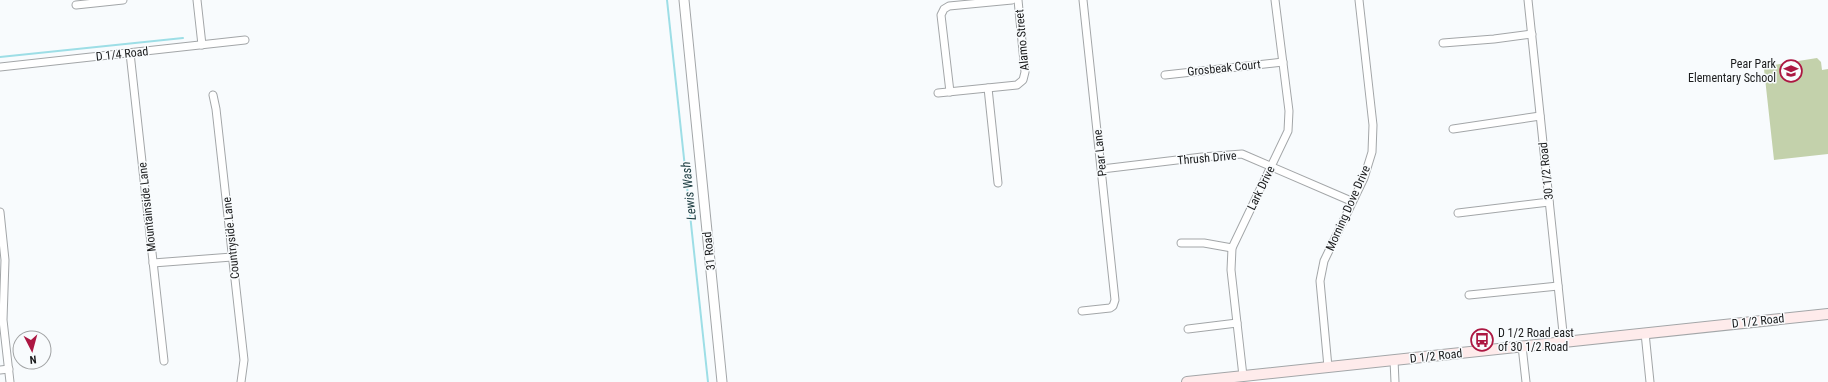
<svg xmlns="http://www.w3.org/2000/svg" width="1828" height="382" font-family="'Roboto Condensed',sans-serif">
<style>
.green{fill:#c3d1ab}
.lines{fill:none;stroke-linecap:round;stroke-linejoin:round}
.stream{stroke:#9ddee6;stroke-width:2}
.minor-casing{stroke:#a3a6a8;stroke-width:9}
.tertiary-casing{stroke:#a3a6a8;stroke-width:11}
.secondary-casing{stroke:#a3a6a8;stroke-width:12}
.minor{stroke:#fff;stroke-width:7}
.tertiary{stroke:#fff;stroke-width:9}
.secondary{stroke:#feebeb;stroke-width:10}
.labels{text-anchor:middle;stroke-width:3;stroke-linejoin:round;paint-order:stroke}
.street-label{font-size:12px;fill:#1b1c1d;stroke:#f8fbfd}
.poi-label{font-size:12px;fill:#1b1c1d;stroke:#f8fbfd;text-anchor:end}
.water-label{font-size:13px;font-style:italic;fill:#193a3e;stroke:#f8fbfd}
</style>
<rect width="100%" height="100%" fill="#f8fbfd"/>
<!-- green -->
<polygon class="green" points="1817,58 1821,62 1822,70 1828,69 1828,154 1774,160 1764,69 1768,66"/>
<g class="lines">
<!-- stream -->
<g class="stream">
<polyline points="667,0 708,382"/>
<polyline points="0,57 183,38"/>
</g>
<!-- minor casing -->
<g class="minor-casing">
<g id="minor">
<polyline points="197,0 202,45"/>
<polyline points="1528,0 1564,342"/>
<polyline points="76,5 123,0"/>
<polyline points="1443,43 1494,39 1532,34"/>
<polyline points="130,53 164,361"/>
<polyline points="0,67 245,40"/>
<polyline points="1165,75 1283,62"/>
<polyline points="988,88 998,183"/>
<polyline points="950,92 941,15 944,9 949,6 1012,0"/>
<polyline points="938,93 1017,85 1023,80 1025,72 1018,0"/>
<polyline points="213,95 216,109 244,360 241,382"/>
<polyline points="1453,129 1540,116"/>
<polyline points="1102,169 1202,157 1242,154 1351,201"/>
<polyline points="0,212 5,260 3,320 10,382"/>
<polyline points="1458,213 1549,202"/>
<polyline points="1181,243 1204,243 1232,248"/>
<polyline points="153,263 232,257"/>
<polyline points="1469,295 1558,286"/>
<polyline points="1082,311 1110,308 1113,306 1115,300 1083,0"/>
<polyline points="1188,329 1237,323"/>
<polyline points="1645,333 1650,382"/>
<polyline points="1522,346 1526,382"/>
<polyline points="1394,360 1395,382"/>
<polyline points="1328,367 1320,281 1324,261 1364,178 1372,152 1373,125 1359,0"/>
<polyline points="0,370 9,369"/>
<polyline points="1243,376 1231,270 1232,248 1288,131 1289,111 1275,0"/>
</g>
</g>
<!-- tertiary casing -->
<g class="tertiary-casing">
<polyline id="tertiary" points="684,0 722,382"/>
</g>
<!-- secondary casing -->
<g class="secondary-casing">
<polyline id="secondary" points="1187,382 1828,314"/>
</g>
<!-- minor -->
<use href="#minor" class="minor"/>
<!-- tertiary -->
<use href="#tertiary" class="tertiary"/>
<!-- secondary -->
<use href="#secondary" class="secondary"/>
</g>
<!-- icons -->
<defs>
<g id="school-ring" transform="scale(1.15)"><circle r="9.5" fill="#f8fbfd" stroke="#ac1742" stroke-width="1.5"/><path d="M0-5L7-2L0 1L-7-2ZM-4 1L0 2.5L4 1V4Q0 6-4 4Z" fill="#ac1742"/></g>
<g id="bus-ring" transform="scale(1.15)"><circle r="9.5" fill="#f8fbfd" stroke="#ac1742" stroke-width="1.5"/><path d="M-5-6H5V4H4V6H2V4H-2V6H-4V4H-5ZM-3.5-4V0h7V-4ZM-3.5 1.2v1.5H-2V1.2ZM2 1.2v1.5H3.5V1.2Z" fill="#ac1742"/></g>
</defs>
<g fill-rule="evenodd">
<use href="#school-ring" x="1791" y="71"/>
<use href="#bus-ring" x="1482" y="340"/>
</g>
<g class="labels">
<!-- street labels -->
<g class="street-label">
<text transform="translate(1022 40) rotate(-95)" y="4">Alamo Street</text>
<text transform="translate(122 54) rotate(-6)" y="4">D 1/4 Road</text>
<text transform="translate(1224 68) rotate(-6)" y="4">Grosbeak Court</text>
<text transform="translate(1100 153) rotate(-96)" y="4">Pear Lane</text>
<text transform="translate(1207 158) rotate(-5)" y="4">Thrush Drive</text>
<text transform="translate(1546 171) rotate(-96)" y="4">30 1/2 Road</text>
<text transform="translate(1261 188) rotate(-64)" y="4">Lark Drive</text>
<text transform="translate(147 207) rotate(-96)" y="4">Mountainside Lane</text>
<text transform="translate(1348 208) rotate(-66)" y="4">Morning Dove Drive</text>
<text transform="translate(231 238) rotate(-96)" y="4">Countryside Lane</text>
<text transform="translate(709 251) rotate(-96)" y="4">31 Road</text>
<text transform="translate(1758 321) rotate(-6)" y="4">D 1/2 Road</text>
<text transform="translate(1436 356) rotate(-6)" y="4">D 1/2 Road</text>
</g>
<!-- poi labels -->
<g class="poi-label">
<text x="1776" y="68">Pear Park<tspan x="1776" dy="14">Elementary School</tspan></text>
<text x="1498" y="337" text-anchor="start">D 1/2 Road east<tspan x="1498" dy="14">of 30 1/2 Road</tspan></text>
</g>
<!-- water labels -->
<g class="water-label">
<text transform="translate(688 191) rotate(-96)" y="5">Lewis Wash</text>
</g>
</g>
<!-- north arrow -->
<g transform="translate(32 350) rotate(174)"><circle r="19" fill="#f8fbfd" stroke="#a0a2a3"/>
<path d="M0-3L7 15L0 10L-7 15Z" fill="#ac1742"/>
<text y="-6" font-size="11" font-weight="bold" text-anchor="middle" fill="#1b1c1d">N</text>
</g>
</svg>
